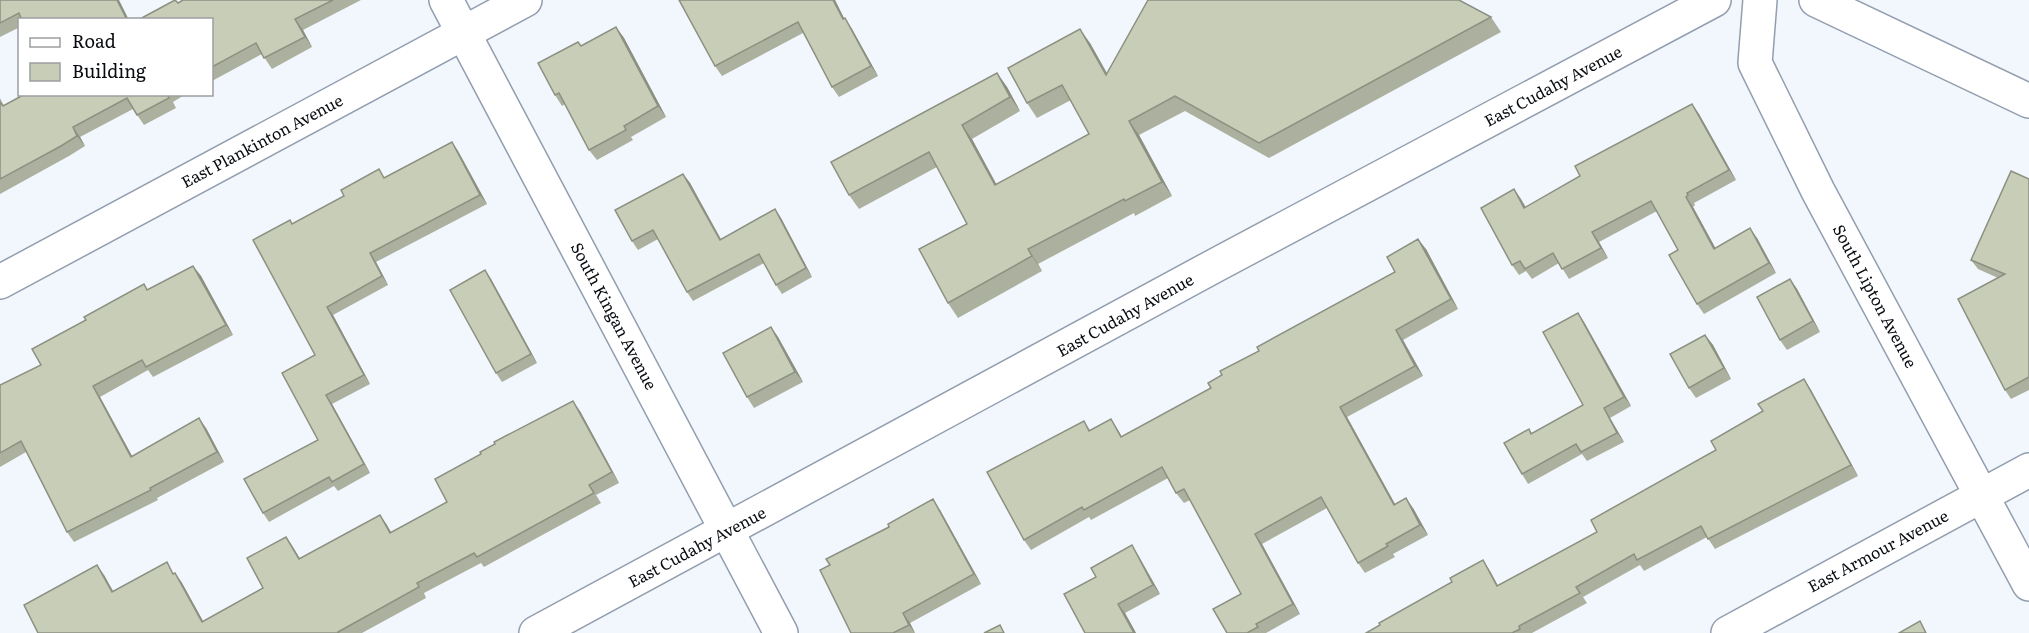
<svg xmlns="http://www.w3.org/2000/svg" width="2029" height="633" font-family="Literata,serif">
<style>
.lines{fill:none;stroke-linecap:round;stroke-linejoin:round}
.minor-casing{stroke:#929eaf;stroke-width:36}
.minor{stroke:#fff;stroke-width:33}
.wall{fill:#acb09e}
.shaded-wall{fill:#8c9081}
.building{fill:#c8cdb8;stroke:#8c9081;stroke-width:1.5}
.labels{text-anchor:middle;stroke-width:6;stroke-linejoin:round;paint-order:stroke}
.street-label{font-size:16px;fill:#080c11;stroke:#fff}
</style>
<rect width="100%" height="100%" fill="#f2f7fe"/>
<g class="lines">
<!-- minor casing -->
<g class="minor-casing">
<g id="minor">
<polyline points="446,0 781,633"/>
<polyline points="1760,0 1755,63 1818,191 2029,584"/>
<polyline points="1816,0 2029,101"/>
<polyline points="0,282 525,0"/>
<polyline points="536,633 1216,265 1714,0"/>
<polyline points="1728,633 2029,470"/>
</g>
</g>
<!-- minor -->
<use href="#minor" class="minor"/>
</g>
<!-- wall -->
<g class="wall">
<polygon points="0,0 129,20 20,20 20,27 0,37"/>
<polygon points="183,0 361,0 303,30 312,47 272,69 262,54 212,81 212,20 178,3"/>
<polygon points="679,0 835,0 844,19 852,29 878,76 839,97 832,87 803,33 722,76 715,66"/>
<polygon points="1491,17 1501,32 1269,158 1185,111 1139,135 1172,196 1135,216 1134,213 1038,264 1042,271 958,318 948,303 967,224 937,167 859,209 849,195 997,73 1007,87 1020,111 972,139 996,185 1089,134 1071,100 1037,118 1027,103 1090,43 1107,73"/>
<polygon points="616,27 624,38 666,117 631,137 633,140 597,160 589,150 565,104 562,106 555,95 578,42 581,46"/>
<polygon points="25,94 186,94 173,102 176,108 144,125 133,109 80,137 85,146 69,156 0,194 0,98 4,106"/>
<polygon points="1692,104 1699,114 1736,180 1694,203 1695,205 1693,207 1715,248 1757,238 1776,273 1704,314 1697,304 1678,250 1657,211 1599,242 1608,258 1569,279 1559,263 1532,279 1526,271 1519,275 1512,265 1514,189 1526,207 1580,176"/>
<polygon points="452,142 458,151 487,204 376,262 388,285 333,315 370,384 332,404 370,473 338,491 334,486 269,522 263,513 318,440 315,355 292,224 385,177"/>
<polygon points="683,174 690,183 721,239 775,209 781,218 812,277 782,294 776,285 764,263 693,301 687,292 658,239 638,250 632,241"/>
<polygon points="2029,179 2029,390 2011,399 2005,390 1998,278 1978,269 1971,260"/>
<polygon points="1426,249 1458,309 1403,340 1423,376 1347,417 1395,504 1413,508 1428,535 1393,554 1395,557 1365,573 1358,563 1327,508 1262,544 1300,614 1266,633 1227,633 1241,594 1190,500 1184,503 1176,493 1168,478 1091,520 1089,517 1031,550 1024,540 1084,421 1090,430 1118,430 1122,437 1211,388 1222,375 1259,351 1395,272"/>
<polygon points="193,266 201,276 233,335 153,377 148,370 100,397 132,456 206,428 224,462 157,498 158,500 74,542 67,532 26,452 0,467 0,385 41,365 86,320 144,284 148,290"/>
<polygon points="485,270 491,279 537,363 502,382 496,373"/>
<polygon points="1790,279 1797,289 1820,332 1787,350 1780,340"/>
<polygon points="1578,313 1584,322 1631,406 1610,418 1624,442 1587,461 1582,454 1528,484 1522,474 1529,429 1532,433 1583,405"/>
<polygon points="771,327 778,337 803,382 754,408 747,397"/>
<polygon points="1705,335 1713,345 1731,379 1696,398 1689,388"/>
<polygon points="1804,379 1811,390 1858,476 1715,549 1707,537 1644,571 1640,565 1583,597 1587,603 1532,633 1366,633 1490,571 1498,586 1597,532 1716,450"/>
<polygon points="580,411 619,483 596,495 601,503 484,567 481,563 424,593 426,598 362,633 38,633 104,575 113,591 175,573 182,583 203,621 263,588 286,537 300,559 380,515 391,532 447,502"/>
<polygon points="940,510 981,584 910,623 915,633 851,633 830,565"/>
<polygon points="1138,555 1160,594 1125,613 1136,633 1085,633"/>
</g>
<!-- shaded-wall -->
<g class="shaded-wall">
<polygon points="117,0 119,0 129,20 127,20"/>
<polygon points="833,0 835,0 850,30 843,19"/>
<polygon points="845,18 852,29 878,76 871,66"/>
<polygon points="295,19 303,30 312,47 305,37"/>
<polygon points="616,27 624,38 666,117 658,106"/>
<polygon points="1080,29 1090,43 1116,90 1106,75"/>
<polygon points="997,73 1007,87 1020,111 1010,97"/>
<polygon points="1692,104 1699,114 1736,180 1729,170"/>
<polygon points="1129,121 1139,135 1172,196 1162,182"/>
<polygon points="962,125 972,139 1005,200 995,185"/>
<polygon points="73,127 80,137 85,146 77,136"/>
<polygon points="452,142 458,151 487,204 480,195"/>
<polygon points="683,174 690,183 726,249 720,240"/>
<polygon points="1514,189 1521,199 1531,218 1524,208"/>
<polygon points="1686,197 1693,207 1721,258 1714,249"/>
<polygon points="775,209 781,218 812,277 806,268"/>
<polygon points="1750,228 1757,238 1776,273 1769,263"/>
<polygon points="1592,232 1599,242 1608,258 1601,248"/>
<polygon points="1418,239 1426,249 1458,309 1451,299"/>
<polygon points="1028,249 1038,264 1042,271 1032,256"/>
<polygon points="370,253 376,262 388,285 382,276"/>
<polygon points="193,266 201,276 233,335 226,325"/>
<polygon points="485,270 491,279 537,363 531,354"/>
<polygon points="1790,279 1797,289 1820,332 1813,321"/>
<polygon points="327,307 333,315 370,384 364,375"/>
<polygon points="1578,313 1584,322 1631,406 1624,397"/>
<polygon points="771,327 778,337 803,382 795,372"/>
<polygon points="1396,330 1403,340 1423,376 1415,366"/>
<polygon points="1705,335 1713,345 1731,379 1724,368"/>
<polygon points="1804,379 1811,390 1858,476 1851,465"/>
<polygon points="93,386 100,397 138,467 131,457"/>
<polygon points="326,395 332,404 370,473 364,464"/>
<polygon points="573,401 580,411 619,483 612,472"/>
<polygon points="1340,407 1347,417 1401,515 1394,505"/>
<polygon points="1604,408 1610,418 1624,442 1617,433"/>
<polygon points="199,418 206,428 224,462 217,452"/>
<polygon points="1111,419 1118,430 1128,448 1121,437"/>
<polygon points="1406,498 1413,508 1428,535 1420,525"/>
<polygon points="933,499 940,510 981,584 974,574"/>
<polygon points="380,515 387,525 397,543 390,533"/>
<polygon points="1255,534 1262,544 1300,614 1293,604"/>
<polygon points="286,537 293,547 306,569 299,559"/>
<polygon points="1132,545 1138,555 1160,594 1153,585"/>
<polygon points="1483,560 1490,571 1504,597 1497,586"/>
<polygon points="97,565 104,575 119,602 112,592"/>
<polygon points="175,573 182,583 209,632 202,622"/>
<polygon points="1118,604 1125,613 1136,633 1134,633"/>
<polygon points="903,613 910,623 915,633 909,625"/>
</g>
<!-- building -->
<g class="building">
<polygon points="0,0 117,0 127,20 22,20 19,13 0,23"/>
<polygon points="175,0 178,3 183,0 333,0 295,19 305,37 264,58 256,43 212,67 212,20 138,20"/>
<polygon points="679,0 833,0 843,19 845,18 871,66 832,87 798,22 715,66"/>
<polygon points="1148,0 1459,0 1491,17 1259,143 1175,96 1129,121 1162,182 1125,201 1124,199 1028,249 1032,256 948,303 919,249 967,224 929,152 849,195 831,162 997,73 1010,97 962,125 995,185 1089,134 1062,85 1027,103 1008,68 1080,29 1106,75"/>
<polygon points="616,27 658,106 624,126 626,130 589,150 559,93 555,95 538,63 578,42 581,46"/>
<polygon points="25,94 167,94 169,98 137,115 127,98 73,127 77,136 61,146 0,179 0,102 3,106"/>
<polygon points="1692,104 1729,170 1687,193 1688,195 1686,197 1714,249 1750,228 1769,263 1697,304 1669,255 1678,250 1651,201 1592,232 1601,248 1562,269 1553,253 1525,269 1520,261 1512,265 1481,208 1514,189 1524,208 1580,176 1575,166"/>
<polygon points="452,142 480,195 370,253 382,276 327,307 364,375 326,395 364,464 332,482 329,477 263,513 244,479 318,440 282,373 315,355 253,240 290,220 292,224 344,196 341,190 379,169 384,178"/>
<polygon points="2011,171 2029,179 2029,377 2005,390 1958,299 2005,274 1971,260"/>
<polygon points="683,174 720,240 775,209 806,268 776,285 759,254 687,292 653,230 632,241 615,210"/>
<polygon points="1418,239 1451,299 1396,330 1415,366 1340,407 1394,505 1406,498 1420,525 1386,544 1388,546 1358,563 1321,497 1255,534 1293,604 1256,624 1258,627 1247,633 1227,633 1213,609 1241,594 1184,489 1176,493 1162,467 1084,510 1082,507 1024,540 987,472 1084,421 1089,431 1111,419 1121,437 1211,388 1208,383 1222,375 1220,371 1259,351 1257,347 1395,272 1387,257"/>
<polygon points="193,266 226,325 146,367 142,360 93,386 131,457 199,418 217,452 150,488 151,490 67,532 21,441 0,453 0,385 41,365 32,349 86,320 84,317 144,284 147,290"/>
<polygon points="485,270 531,354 496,373 450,290"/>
<polygon points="1790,279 1813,321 1780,340 1757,297"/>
<polygon points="1578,313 1624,397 1604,408 1617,433 1581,452 1576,444 1522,474 1504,443 1529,429 1531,434 1583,405 1543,332"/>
<polygon points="771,327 795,372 747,397 723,353"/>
<polygon points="1705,335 1724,368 1689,388 1670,354"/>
<polygon points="1804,379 1851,465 1708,539 1701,526 1637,560 1634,554 1576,587 1580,593 1519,626 1520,629 1512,633 1366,633 1380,625 1379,623 1452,582 1450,578 1483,560 1497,586 1597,532 1591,520 1716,450 1711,441 1763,411 1758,404"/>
<polygon points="573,401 612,472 589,485 594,493 477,557 474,553 417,583 419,587 338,632 339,633 38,633 24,605 97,565 112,592 167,562 173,574 175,573 202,622 263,588 247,558 286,537 299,559 380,515 390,533 447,502 435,479 481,454 480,452 495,444 494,442"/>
<polygon points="933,499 974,574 903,613 909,625 893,633 851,633 820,570 830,565 826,559 889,527 888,524"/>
<polygon points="1132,545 1153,585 1118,604 1134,633 1085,633 1064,594 1096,577 1091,568"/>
<polygon points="1920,621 1926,633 1899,633"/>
<polygon points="1000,625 1004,633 984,633"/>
</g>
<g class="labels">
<!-- street labels -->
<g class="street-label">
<text transform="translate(1553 86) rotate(-28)" y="6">East Cudahy Avenue</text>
<text transform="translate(262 141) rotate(-28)" y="6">East Plankinton Avenue</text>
<text transform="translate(1875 296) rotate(62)" y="6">South Lipton Avenue</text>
<text transform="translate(1125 315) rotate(-29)" y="6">East Cudahy Avenue</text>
<text transform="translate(614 316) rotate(62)" y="6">South Kingan Avenue</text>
<text transform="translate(697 547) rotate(-28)" y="6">East Cudahy Avenue</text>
<text transform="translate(1878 551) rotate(-28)" y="6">East Armour Avenue</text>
</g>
</g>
<!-- legend -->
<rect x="18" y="18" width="195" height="78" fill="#ffffff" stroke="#9c9ea0" stroke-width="1.5"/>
<rect x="30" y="38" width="30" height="9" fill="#ffffff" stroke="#9c9ea0" stroke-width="1.5"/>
<text x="72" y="48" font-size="18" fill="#080c11">Road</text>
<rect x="30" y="63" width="30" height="18" fill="#c8cdb8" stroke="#9c9ea0" stroke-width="1.5"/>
<text x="72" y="78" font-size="18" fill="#080c11">Building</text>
</svg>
